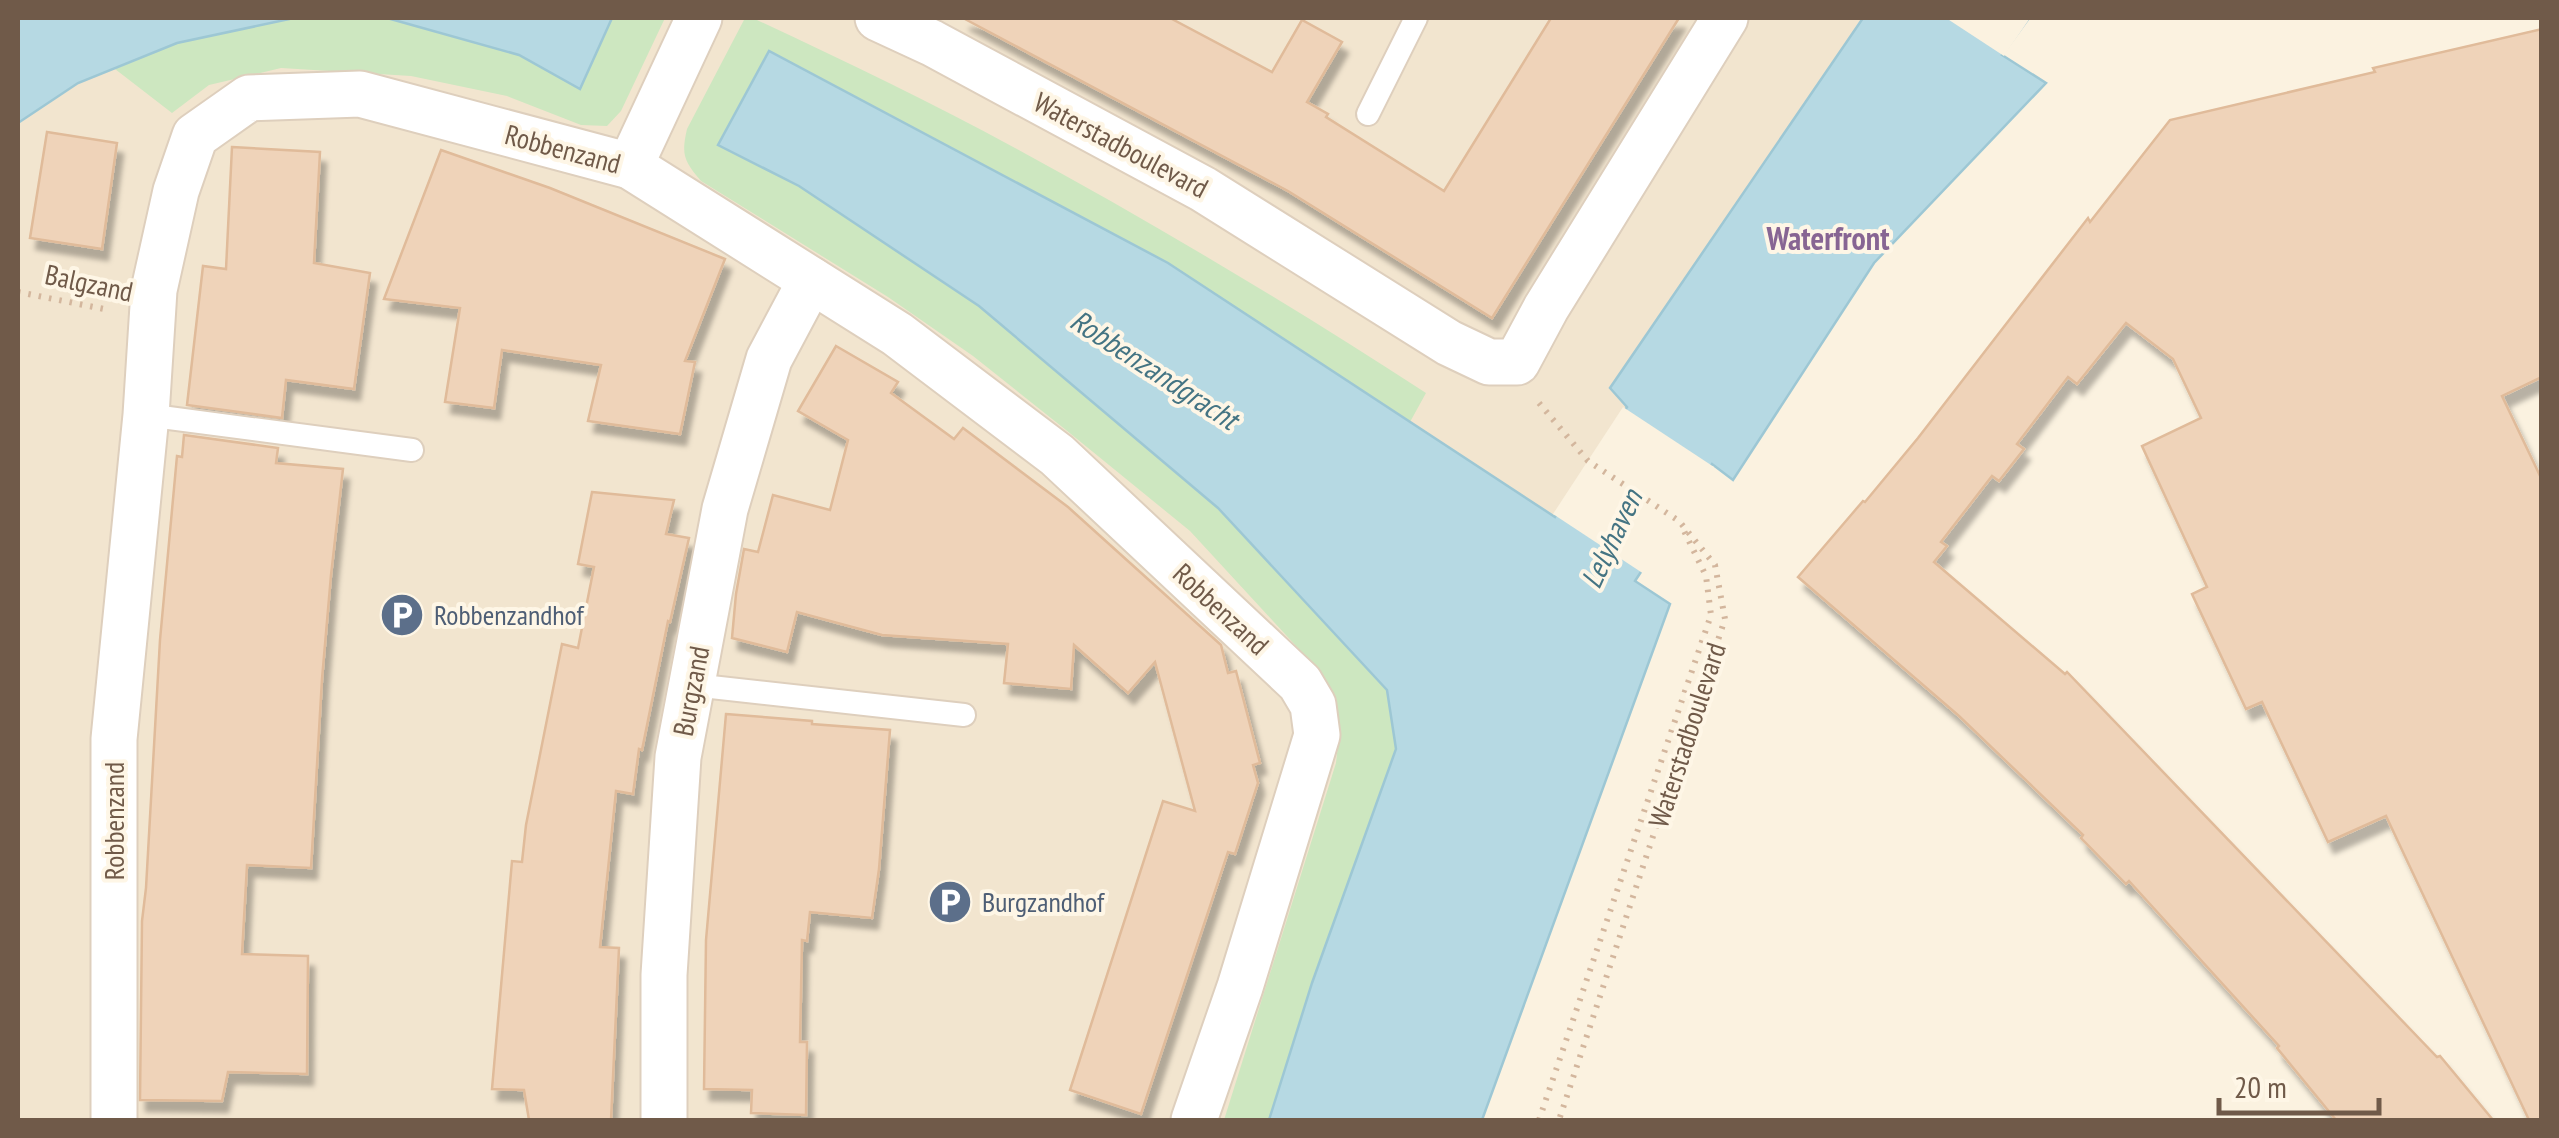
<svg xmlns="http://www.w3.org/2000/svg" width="2559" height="1138" font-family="'PT Sans Narrow',sans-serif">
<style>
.residential{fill:#f2e5cf}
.green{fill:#cde7c0}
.water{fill:#b6d9e3;stroke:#9dc7d4;stroke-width:2.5}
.pier{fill:#fbf2e0}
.building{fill:#efd3b9;stroke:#e0bb9a;stroke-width:2.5;filter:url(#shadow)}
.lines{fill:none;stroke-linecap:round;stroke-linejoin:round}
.service-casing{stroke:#decfbd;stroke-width:26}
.minor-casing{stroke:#decfbd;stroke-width:49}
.path{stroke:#d3b69d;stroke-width:6;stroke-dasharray:2.5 8;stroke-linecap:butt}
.service{stroke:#fff;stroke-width:22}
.minor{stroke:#fff;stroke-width:45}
.labels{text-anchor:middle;stroke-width:8;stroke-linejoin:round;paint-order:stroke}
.street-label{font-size:28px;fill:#705a49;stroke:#fef6e6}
.service-label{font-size:28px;fill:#4e5e75;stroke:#fef6e6;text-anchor:start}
.water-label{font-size:30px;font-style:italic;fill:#447483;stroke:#fef6e6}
.quarter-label{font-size:32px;font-weight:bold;fill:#876593;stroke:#fef6e6}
</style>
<defs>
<filter id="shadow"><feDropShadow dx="6" dy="11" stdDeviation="2.5" flood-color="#0004"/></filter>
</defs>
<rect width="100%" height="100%" fill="#fbf2e0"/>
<!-- residential -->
<polygon class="residential" points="18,18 1915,18 1334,1120 18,1120"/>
<!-- green -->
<g class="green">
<polygon points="294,18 387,18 519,55 580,89 612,18 665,18 621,111 607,126 581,125 507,96 411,76 281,68 209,85 172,113 115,69 177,43"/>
<path d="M745,18L757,20C844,61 931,102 1015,148C1155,224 1292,306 1426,393L1410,422L1168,263L769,51L718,144L799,186L979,306L1218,508L1387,690L1396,749L1312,983L1269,1120H1224L1336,763C1341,722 1341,709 1320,672L1190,531L1066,430L973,356L888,297L701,181C684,161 681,155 687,129Z"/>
</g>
<!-- water -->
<g class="water">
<polygon points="18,18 294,18 177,43 78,83 18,123"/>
<polygon points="387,18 612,18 580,89 519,55"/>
<polygon points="1863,18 2029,18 2002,55 2046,83 1874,263 1733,480 1712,464 1635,581 1670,604 1482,1120 1269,1120 1312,983 1396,749 1387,690 1218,508 979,306 799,186 718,145 769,51 1168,263 1555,517 1627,407 1610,388"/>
</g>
<!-- pier -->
<g class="pier">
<polygon points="1946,18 2030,18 2004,56"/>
<polygon points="1623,407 1714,467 1644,574 1553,514"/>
</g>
<!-- building -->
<g class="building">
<polygon points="963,18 1170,18 1272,72 1302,20 1342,42 1307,102 1328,114 1326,117 1444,191 1551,18 1679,18 1492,318 1288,191"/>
<polygon points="2542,29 2542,377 2502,396 2542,480 2542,1120 2529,1120 2386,816 2328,842 2262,702 2246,709 2192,594 2207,587 2142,446 2201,418 2173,359 2126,323 2077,384 2068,377 2017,444 2024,449 1999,481 1992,476 1941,542 1947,546 1934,562 2065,674 2067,672 2437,1057 2440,1056 2493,1120 2336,1120 2277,1048 2279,1046 2129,881 2126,884 2081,838 2083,835 1959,716 1798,577 1863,501 1865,502 1918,438 2088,218 2090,222 2170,120 2375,72 2373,68"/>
<polygon points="47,132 117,143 102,249 30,238"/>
<polygon points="232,147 320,152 314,263 370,273 354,389 286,380 282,418 187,405 203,266 226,269"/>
<polygon points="441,150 550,188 725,259 685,361 695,362 680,434 588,421 601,365 502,350 494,408 445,402 460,308 384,299"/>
<polygon points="836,346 898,382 891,393 954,439 963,428 1068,507 1221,645 1228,673 1236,671 1260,763 1253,765 1258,783 1235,854 1228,852 1141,1114 1070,1090 1163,801 1195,811 1155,662 1128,693 1074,645 1071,689 1004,683 1008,644 882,635 797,612 787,652 732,638 736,594 744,549 758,552 773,495 830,510 848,440 798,411"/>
<polygon points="184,435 278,448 276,463 343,469 331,575 322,679 311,868 247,865 242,954 308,956 307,1074 228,1072 222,1101 140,1100 142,921 146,888 160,640 177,456 182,457"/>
<polygon points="592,492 674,500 666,534 689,538 670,622 668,621 642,750 639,749 633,794 616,791 600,947 619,948 611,1120 529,1120 524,1090 492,1089 512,861 522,862 526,825 562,644 578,648 594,567 578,564"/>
<polygon points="726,714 812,721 812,724 890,730 879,869 872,918 810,912 807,941 802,940 800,1042 807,1042 806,1115 751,1113 752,1090 704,1089 706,940"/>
</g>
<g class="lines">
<!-- service casing -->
<g class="service-casing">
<g id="service">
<polyline points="1368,114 1416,18"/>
<polyline points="146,415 412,450"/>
<polyline points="693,685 964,715"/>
</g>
</g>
<!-- minor casing -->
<g class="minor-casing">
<g id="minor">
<polyline points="878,18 932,43 1203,189 1449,343 1489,362 1517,362 1546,308 1725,18"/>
<polyline points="630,166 699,18"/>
<polyline points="114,1120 114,739 146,415 154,290 176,191 195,136 249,98 360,94 630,166 897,334 1057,455 1300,683 1313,705 1317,735 1240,987 1194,1120"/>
<polyline points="664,1120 664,975 678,757 725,509 769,359 811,280"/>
</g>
</g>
<!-- path -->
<g class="path">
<polyline points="18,292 104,309"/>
<polyline points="1539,403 1588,461 1679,521 1715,565 1725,619 1559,1120"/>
<polyline points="1539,1120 1711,615 1706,576 1684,531"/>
</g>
<!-- service -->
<use href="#service" class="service"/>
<!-- minor -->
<use href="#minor" class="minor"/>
</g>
<!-- icons -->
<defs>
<g id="parking-disc" transform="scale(2.25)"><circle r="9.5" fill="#5c6f8a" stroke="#fef6e6"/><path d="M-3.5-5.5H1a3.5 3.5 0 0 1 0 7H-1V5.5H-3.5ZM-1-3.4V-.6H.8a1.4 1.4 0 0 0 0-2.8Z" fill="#fff"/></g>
</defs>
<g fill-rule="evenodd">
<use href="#parking-disc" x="402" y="615"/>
<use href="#parking-disc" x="950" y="902"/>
</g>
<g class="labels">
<!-- street labels -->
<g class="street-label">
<text transform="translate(1121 145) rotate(28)" y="10">Waterstadboulevard</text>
<text transform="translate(563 149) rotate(15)" y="10">Robbenzand</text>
<text transform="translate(89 283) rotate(12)" y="10">Balgzand</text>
<text transform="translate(1221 609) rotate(43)" y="10">Robbenzand</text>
<text transform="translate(691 691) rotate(-79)" y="10">Burgzand</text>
<text transform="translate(1687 735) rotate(-72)" y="10">Waterstadboulevard</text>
<text transform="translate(114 821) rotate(-90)" y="10">Robbenzand</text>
</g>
<!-- service labels -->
<g class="service-label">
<text x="434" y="625">Robbenzandhof</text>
<text x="982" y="912">Burgzandhof</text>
</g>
<!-- water labels -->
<g class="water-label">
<text transform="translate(1154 370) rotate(33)" y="10">Robbenzandgracht</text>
<text transform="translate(1612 539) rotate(-65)" y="10">Lelyhaven</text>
</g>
<!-- quarter labels -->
<g class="quarter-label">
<text x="1828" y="250">Waterfront</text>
</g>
</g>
<!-- border -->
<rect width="2559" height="1138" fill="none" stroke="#705a49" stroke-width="40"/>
<!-- scale -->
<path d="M2219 1098v15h160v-15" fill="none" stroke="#705a49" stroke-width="5"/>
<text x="2234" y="1098" font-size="30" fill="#705a49" stroke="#fef6e6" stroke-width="8" paint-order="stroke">20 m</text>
</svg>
